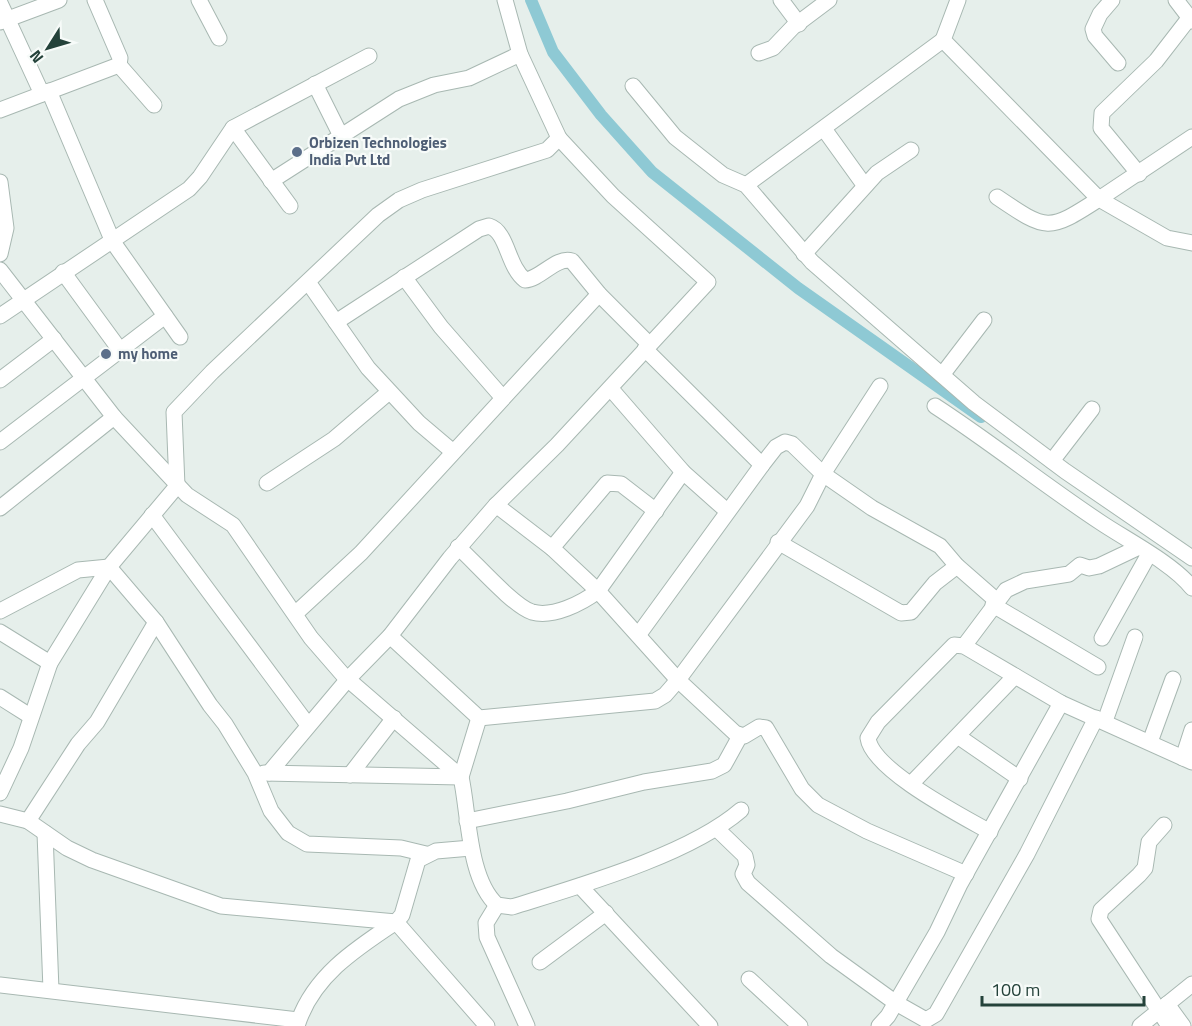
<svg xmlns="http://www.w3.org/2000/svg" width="1192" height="1026" font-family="'Titillium Web',sans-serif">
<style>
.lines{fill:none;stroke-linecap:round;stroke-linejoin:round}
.canal{stroke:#8ec9d4;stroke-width:12}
.minor-casing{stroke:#a8b8b2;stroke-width:17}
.minor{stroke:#fff;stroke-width:15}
.service-dot{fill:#5c6f8a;stroke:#f7fbf9;stroke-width:2}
.labels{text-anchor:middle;stroke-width:4.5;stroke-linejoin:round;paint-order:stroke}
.service-label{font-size:15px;font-weight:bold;fill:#4e5e75;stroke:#f7fbf9;text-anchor:start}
</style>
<rect width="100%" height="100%" fill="#e6efeb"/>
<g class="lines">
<!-- canal -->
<polyline class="canal" points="531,0 553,52 601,115 652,172 798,288 981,417"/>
<!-- minor casing -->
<g class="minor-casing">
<g id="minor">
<polyline points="199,0 219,38"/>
<polyline points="781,0 799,24"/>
<polyline points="958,0 943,40 1099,199 1192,137"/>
<polyline points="1112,0 1100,14 1093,29 1095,36 1118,63"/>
<polyline points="1176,0 1192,21"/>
<polyline points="0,3 42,94"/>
<polyline points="0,22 59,0"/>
<polyline points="759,53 773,48 793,27 829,0"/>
<polyline points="119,65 154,105"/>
<polyline points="315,84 341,136"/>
<polyline points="633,86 675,137 723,175 746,185 812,262 974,403 1065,471 1192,558"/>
<polyline points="49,91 113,242 180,337"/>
<polyline points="0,110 119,65 120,58 95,0"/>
<polyline points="233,128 290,206"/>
<polyline points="824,129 865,186"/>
<polyline points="1139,174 1101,128 1102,113 1156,61 1190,17"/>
<polyline points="271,181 399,99 434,85 469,78 520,54"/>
<polyline points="0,182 6,228 0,254"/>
<polyline points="746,185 943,40"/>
<path d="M997,197C1047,231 1048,232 1099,199L1167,238L1192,243"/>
<polyline points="804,254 877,173 911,150"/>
<path d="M0,270L114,417L187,495L233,525L311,638L344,676L461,777C469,813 468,879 497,905L512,907C579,886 689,855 741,810"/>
<polyline points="63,272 120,350"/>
<polyline points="404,277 441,327 503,398"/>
<polyline points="308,282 368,368 419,423 452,451"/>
<polyline points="0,316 189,189 200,177 233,128 369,56"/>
<path d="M336,322L479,229L489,226C508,232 507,266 525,280C541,279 556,256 572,261L599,294L649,344"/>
<polyline points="645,349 762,465"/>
<polyline points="942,375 984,320"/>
<polyline points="0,380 54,339"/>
<polyline points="611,389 683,472 727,511"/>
<path d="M935,406C992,443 1044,485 1100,522C1125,539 1174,564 1192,588"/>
<polyline points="0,442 165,316"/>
<polyline points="1052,461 1092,409"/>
<polyline points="267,483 334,439 389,392"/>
<polyline points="496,505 552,548 598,591 678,680 735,733 744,736 759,727 766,728 802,789 818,805 867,831 966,874"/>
<polyline points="0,508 114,417"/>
<polyline points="152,515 308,725"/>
<polyline points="778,542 901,613 911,612 935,583 957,566"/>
<path d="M458,547C475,562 513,606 532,612C553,618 582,603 598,591L683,472"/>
<polyline points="552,548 607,483 621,484 656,511"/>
<polyline points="993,605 1098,667"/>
<polyline points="0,611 78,570 109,567 156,622 210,705 225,724 255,773 271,811 288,833 307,844 401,848 426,854"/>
<polyline points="295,614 361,553 599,294"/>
<polyline points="0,632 50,663"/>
<polyline points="639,634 762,465 776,447 785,442 792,444 823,474 872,508 940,546 957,566 997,601"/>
<polyline points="390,636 479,718 655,701 665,695 678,680 807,506 823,474 880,386"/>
<polyline points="1102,638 1149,554"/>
<polyline points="964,646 1006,590 1025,581 1069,574 1080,565 1089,568 1099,566 1139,547"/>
<polyline points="0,697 30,716"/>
<polyline points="1105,721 1135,637"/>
<polyline points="959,737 1020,779"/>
<polyline points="1150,742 1173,679"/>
<polyline points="1183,758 1192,730"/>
<polyline points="264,773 461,777 479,718"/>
<polyline points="269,773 348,679 390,636 450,558 496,505 557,445 708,282 613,196 559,138"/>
<polyline points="350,775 394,718"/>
<polyline points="911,784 1015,676"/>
<polyline points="0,793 21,748 50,663 109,567 177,486 174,412 212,372 378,215 399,200 422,190 547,150 559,138 520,54 505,0"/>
<polyline points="0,814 28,821 67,848 92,860 221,906 396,922 487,1026"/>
<polyline points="28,821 78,744 97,722 156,622"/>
<polyline points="467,821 567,801 644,782 712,771 724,765 740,736"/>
<polyline points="1164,825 1149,842 1145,868 1139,875 1101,910 1099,919 1169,1026"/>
<polyline points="717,829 745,856 747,865 743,874 748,883 831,956 896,1003 926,1020 936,1014 1027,854 1096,718"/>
<path d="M990,832C962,816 872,770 868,738L878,722L954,645L964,646L1061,703L1192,762"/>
<polyline points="45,833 51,990"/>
<polyline points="580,886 710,1026"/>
<polyline points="497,905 486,923 487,937 527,1026"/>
<polyline points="540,962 606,913"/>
<polyline points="749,979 800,1026"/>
<polyline points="0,985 298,1020"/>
<polyline points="1167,1004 1183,1026"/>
<path d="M297,1026C312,977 355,949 396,922L402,915L418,860L436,851L471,848"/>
<polyline points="879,1026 888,1016 937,932 960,884 1061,703"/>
<polyline points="1140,1026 1192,984"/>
</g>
</g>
<!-- minor -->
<use href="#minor" class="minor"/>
</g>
<!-- markers -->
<g class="service-dot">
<circle cx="297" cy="152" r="6"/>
<circle cx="106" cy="354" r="6"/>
</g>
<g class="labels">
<!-- service labels -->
<g class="service-label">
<text x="309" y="148">Orbizen Technologies<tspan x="309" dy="17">India Pvt Ltd</tspan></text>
<text x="118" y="359">my home</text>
</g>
</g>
<!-- north arrow -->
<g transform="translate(48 48) rotate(233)" stroke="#f7fbf9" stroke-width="4.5" paint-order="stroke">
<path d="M0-4.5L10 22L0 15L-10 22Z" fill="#24423a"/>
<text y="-9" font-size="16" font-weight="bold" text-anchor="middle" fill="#24423a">N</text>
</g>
<!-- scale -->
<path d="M982 996v9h162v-9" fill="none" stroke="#24423a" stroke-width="3"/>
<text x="991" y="996" font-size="18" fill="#24423a" stroke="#f7fbf9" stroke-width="4.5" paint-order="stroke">100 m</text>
</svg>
